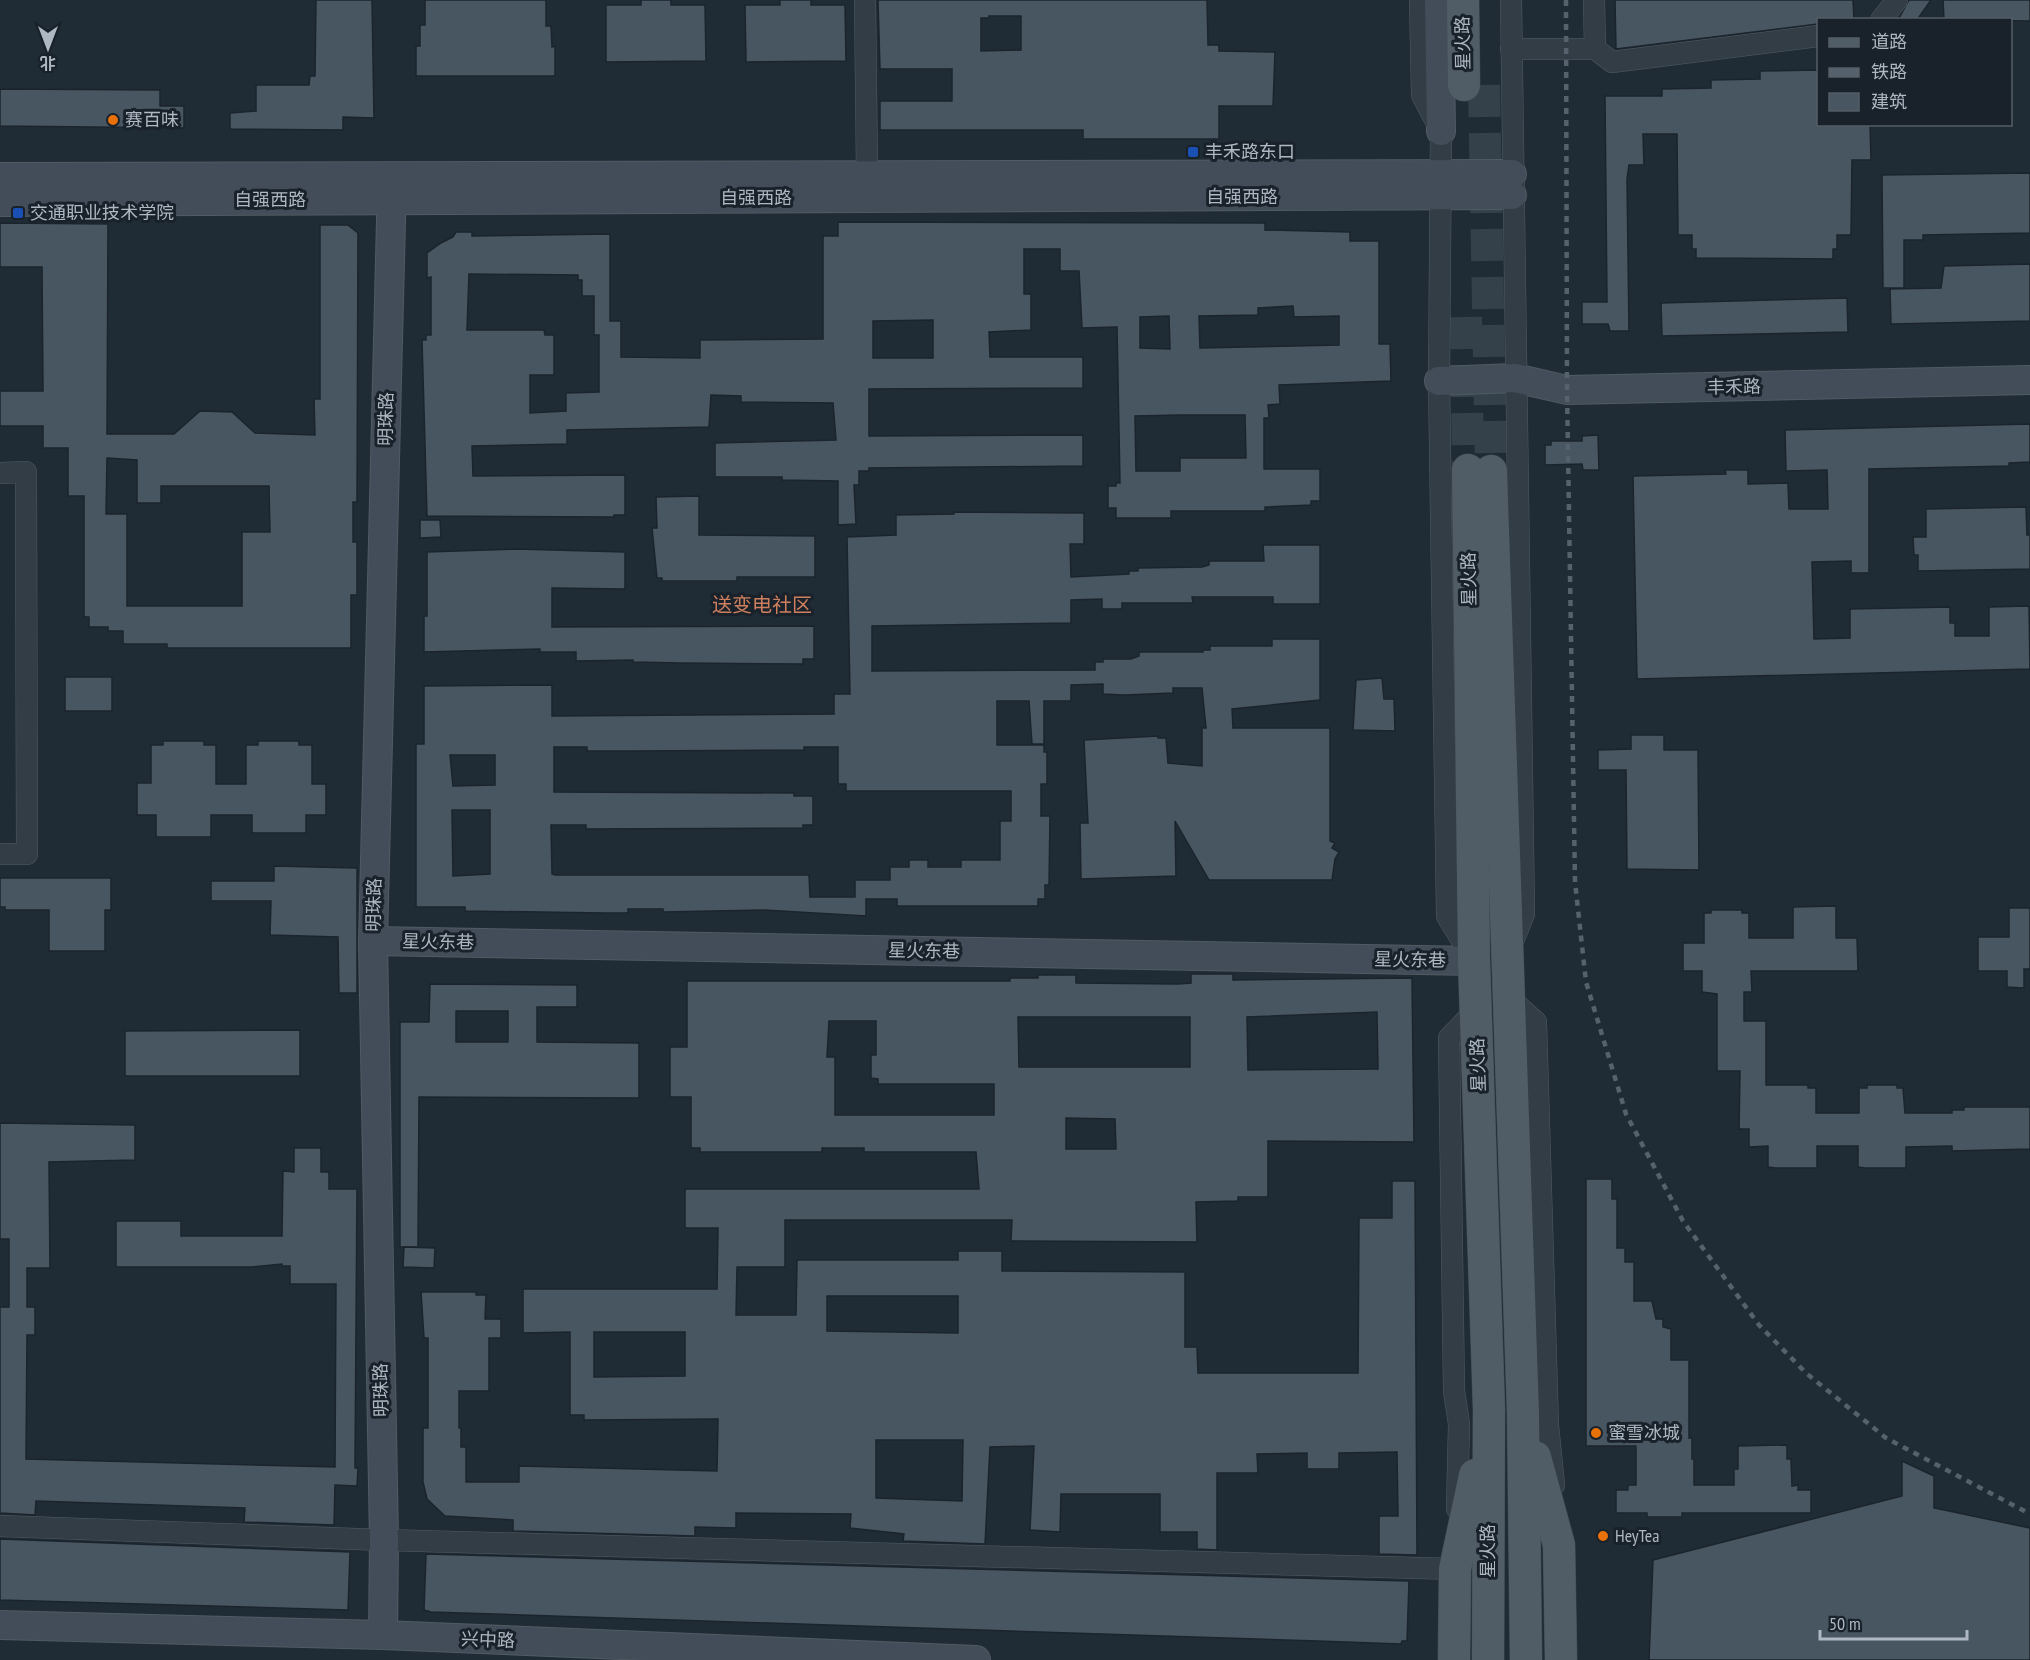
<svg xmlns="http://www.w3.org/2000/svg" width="2030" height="1660" font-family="'PT Sans Narrow','Noto Sans SC',sans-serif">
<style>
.building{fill:#485661;stroke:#1b242c;stroke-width:1.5;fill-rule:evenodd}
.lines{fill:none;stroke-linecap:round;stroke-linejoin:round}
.primary-tunnel{stroke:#35414a;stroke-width:32;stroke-dasharray:32 16;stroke-linecap:butt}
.street-casing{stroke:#515b64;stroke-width:22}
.secondary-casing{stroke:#515b64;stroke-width:30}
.primary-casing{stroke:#3d464f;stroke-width:33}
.street{stroke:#333d46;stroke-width:21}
.secondary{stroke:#424d59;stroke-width:28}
.primary{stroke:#515d66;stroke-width:32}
.rail{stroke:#55626d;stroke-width:4.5;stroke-dasharray:6 6;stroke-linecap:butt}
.food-dot{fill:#e8710a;stroke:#19222a;stroke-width:2}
.transit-dot{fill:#1a4fb4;stroke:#19222a;stroke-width:2}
.labels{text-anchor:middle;stroke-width:6;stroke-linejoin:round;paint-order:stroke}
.street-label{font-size:18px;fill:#adb8c3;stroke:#19222a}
.poi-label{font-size:18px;fill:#adb8c3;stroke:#19222a;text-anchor:start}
.neighbourhood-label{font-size:20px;fill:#cd7f5e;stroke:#19222a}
</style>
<rect width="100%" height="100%" fill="#202c35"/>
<!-- building -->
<g class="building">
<polygon points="316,0 372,0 374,118 343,117 343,130 230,129 230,113 256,111 256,85 309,85 310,76 315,76"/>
<polygon points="425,0 546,0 546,26 551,26 552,47 555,46 555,76 416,76 416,46 420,46 420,25 425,25"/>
<polygon points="641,0 671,0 671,5 705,5 706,61 606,62 606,5 641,5"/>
<polygon points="780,0 811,0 811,5 845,5 846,61 746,62 745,5 780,5"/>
<path d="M878,0H1207L1208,45H1219V51L1275,52L1273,106H1219V139H1083V130H880V101H952V69H880ZM989,16H1021V50L981,51V18H989Z"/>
<polygon points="1615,0 1853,0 1854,20 1818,20 1818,24 1616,49"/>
<polygon points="1909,0 1931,0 1917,20 1898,20"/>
<polygon points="1943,0 2030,0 2030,21 1944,20"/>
<polygon points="1818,70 1818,124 1870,124 1871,160 1852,160 1851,235 1837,235 1837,249 1833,249 1833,259 1696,258 1696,249 1692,249 1692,235 1678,235 1677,134 1643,134 1644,165 1629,165 1627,179 1629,331 1610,331 1608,324 1582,324 1582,302 1607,302 1605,96 1662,96 1662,89 1711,88 1711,80 1760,79 1760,71"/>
<polygon points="0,89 160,90 160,106 184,106 184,128 0,126"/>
<polygon points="2030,173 2030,233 1923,235 1923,240 1904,240 1904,288 1883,288 1882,175"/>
<path d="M838,222L1265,223V230L1350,232V241H1379V344H1390L1391,381L1279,385L1280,404L1268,405L1269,418H1264V469H1320V501H1311V505L1265,507V511H1171V518H1116V508H1108V486H1116V483H1120L1117,327L1082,328L1079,271H1060V249H1024V294H1031V330L989,332L990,357H1083V388L869,389V436L1083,435V466L869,468V471H859V485H854L856,524L838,525V481L782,480V477H715V443L836,440L833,403L741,402V396L711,395L709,427L567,430V444L472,446L473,476L625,475V515H614V517L427,516L422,340H426V335H431V277L427,278V253L441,243L453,237L456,232H472V236L610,234V321H621V357L700,358V340L823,339V236H838ZM469,274L578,275V280H582V296H594V335H599V392L566,393V411L530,413V375H554V335H545L544,330H467ZM1293,306L1294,317L1339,316V345L1200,348L1199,316L1258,315V308ZM1169,316L1170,349L1140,348V317ZM933,320V358H873V321ZM1180,415H1245L1246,458H1180V471H1136L1135,416Z"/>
<path d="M0,223L108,224L107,434H174L200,411L232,412L255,433L315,435L314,399H320V225H348L358,233L357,502H353V542H357V595H351V648H167V644H123V631H108V627H89V617H84V496H68V448H43V426H0V391H43L42,267H0ZM107,458L137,460V503H161V486H269L270,532H242V606H127V514H106Z"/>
<polygon points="2030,264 2030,321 1891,324 1890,289 1941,288 1944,266"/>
<polygon points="1847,298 1848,332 1662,336 1661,303"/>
<polygon points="2030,424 2030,462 2009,463 2009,466 1869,469 1869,573 1851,573 1851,561 1812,562 1814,639 1850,638 1850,609 1950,607 1950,623 1955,623 1955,636 1989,636 1989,607 2029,606 2030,669 1637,679 1633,476 1726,474 1725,470 1748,470 1748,484 1788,483 1789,509 1828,509 1827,470 1786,471 1785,430"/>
<polygon points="1598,435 1599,470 1583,470 1582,464 1545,465 1545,445 1551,445 1551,441 1582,441 1582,436"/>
<polygon points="699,496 699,535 815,536 815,577 737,577 737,581 662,581 662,578 657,578 652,528 657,528 656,497"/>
<polygon points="2026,507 2027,535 2030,535 2030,569 1918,571 1918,555 1914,555 1913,537 1926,537 1926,509"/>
<path d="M954,512L1084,513V544H1070L1071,577L1129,574V571H1138V568L1202,567L1209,565V561H1264L1263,545H1320V604H1273V597H1192L1193,603H1122V609H1102V599L1071,600V623L872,626V671L1095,670V662H1103V659H1131L1139,656V652H1203V650H1210V646H1272V639H1320V700L1232,709L1233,728H1330V841L1335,843L1332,848L1339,852L1335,859L1332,880H1209L1175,821L1176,876L1081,879L1080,823H1088L1084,740L1158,736V738H1166L1168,763L1202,766V728H1206L1202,688H1173V693L1124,695L1103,694V684L1071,685V701H1044V744H1032L1029,701H997V745H1044V752H1047V784H1041V816H1050L1049,885H1045V899H1038V906H897V899H866V916L764,910L663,912V909H628V913H605L465,911V907H416V744H424V686L552,685V716L834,714V694H850L847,537L896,535V515L954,514ZM554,747H587V751H634L804,750V747H838V784H846V791H1011V821H1000V860H961V867H928V860H909V867H890V880H855V897H810L809,875H555L552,874L551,825H586V829L803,828V825H813V796H794V793L554,792ZM450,755H495V785L453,786ZM452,810H490V874L453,876Z"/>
<polygon points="420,520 440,520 441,537 420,538"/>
<polygon points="516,549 625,552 625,589 552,588 552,627 814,626 814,659 803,659 803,664 681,663 633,662 633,660 576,661 576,652 540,652 540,649 424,652 424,616 427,616 427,552"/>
<rect x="65" y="677" width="47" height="34"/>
<polygon points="1382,678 1384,699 1394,699 1395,731 1353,730 1356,680"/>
<polygon points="1631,735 1664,735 1664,750 1698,750 1699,870 1627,869 1626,770 1598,770 1598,750 1631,749"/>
<polygon points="163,741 204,741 204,745 216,745 216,784 246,784 246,745 258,745 258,741 299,741 299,745 312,745 312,784 326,784 326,815 306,815 306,833 252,833 252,815 211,815 211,837 156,837 156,815 137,815 137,783 151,783 151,745 163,745"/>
<polygon points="274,866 357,868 357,993 339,993 338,937 270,935 271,901 211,901 211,881 274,881"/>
<polygon points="0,878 111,878 111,910 105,910 105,951 49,951 49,910 5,910 5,907 0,907"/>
<polygon points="1836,906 1836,938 1857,938 1858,971 1751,971 1752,992 1744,992 1744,1021 1766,1021 1766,1085 1808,1085 1808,1088 1816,1088 1816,1113 1859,1113 1859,1088 1867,1088 1867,1085 1897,1085 1897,1088 1903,1088 1905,1113 1952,1113 1952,1110 1964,1110 1964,1107 2030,1107 2030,1149 1952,1151 1952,1146 1906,1147 1906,1168 1865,1168 1858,1167 1858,1146 1817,1146 1817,1168 1776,1168 1768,1167 1768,1146 1749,1147 1749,1129 1739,1129 1740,1071 1717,1071 1717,994 1702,992 1702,971 1683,971 1683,943 1704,943 1704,913 1711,913 1711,910 1742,910 1742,913 1749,913 1749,938 1793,938 1793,907"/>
<polygon points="2009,908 2030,908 2030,969 2024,969 2024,988 2007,987 2007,971 1978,971 1978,937 2009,937"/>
<path d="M1191,974H1233V980L1412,978L1414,1142L1268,1141V1197H1238V1201L1196,1202L1197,1242L1011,1241L1012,1220H785V1267H737L736,1315H796L797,1260H958V1251H1002V1271L1185,1272V1347H1197L1198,1373H1358L1359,1218H1392V1181H1415L1417,1555L1379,1554V1516H1398L1397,1452L1339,1453V1469H1307V1453L1257,1454L1258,1473H1217V1550L1197,1549V1532H1160V1494H1061L1060,1532L1030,1530L1034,1446L990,1447L985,1544L903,1541L904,1534L850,1528L851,1514L736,1513V1528L695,1527V1536L513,1531V1520L445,1516L427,1499L423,1482V1428H428V1338H424L421,1292H476V1295H486L485,1319H501V1338H489V1391H459V1428H461V1447H466V1482H519V1466L717,1471L718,1419L584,1420V1415H570V1332L523,1333V1289H717L718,1228H685V1189H979L976,1152H864V1148H822V1152H700V1148H691V1097H670V1047H687V981H1010V978H1038V975H1076V983L1178,984L1191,983ZM1377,1012L1378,1069L1248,1070L1247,1017ZM1018,1017H1190V1067H1019ZM829,1021H876V1055H871V1078L878,1079V1084H994V1115H835V1057H827ZM1066,1118L1115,1119L1116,1149H1066ZM827,1296H958V1333L827,1331ZM594,1332H685V1376L594,1377ZM876,1440H963L962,1501L876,1498Z"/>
<path d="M430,984L577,985V1007H537V1042L639,1043V1098L419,1097L418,1247H400V1022H429ZM456,1011H508V1042H456Z"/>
<polygon points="300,1030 300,1076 125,1076 125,1031"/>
<polygon points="0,1123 135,1125 135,1160 49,1162 50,1268 27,1268 27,1307 35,1307 35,1335 27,1335 26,1459 335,1467 336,1284 290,1284 290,1266 282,1266 282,1264 252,1267 116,1267 116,1221 181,1221 181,1236 282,1236 283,1171 294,1172 294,1148 321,1148 321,1172 329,1172 329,1189 357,1189 355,1468 358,1468 357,1486 335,1485 334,1525 244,1522 245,1508 36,1501 35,1515 0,1513 0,1307 9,1307 9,1239 0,1239"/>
<polygon points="1586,1179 1612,1179 1612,1199 1617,1199 1617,1248 1625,1248 1625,1262 1634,1262 1634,1301 1652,1301 1656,1319 1663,1319 1663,1327 1671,1329 1671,1360 1689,1360 1689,1438 1692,1438 1692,1459 1694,1459 1694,1485 1734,1485 1734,1469 1738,1469 1738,1446 1785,1445 1787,1446 1787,1459 1791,1459 1792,1486 1798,1485 1798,1490 1811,1490 1811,1513 1682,1513 1682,1517 1647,1517 1647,1513 1616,1513 1616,1490 1628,1490 1628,1485 1636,1485 1636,1446 1586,1446"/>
<polygon points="404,1247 435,1248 434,1268 403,1267"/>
<polygon points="1902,1461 1934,1476 1934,1508 2030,1528 2030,1660 1649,1660 1653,1560 1902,1496"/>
<polygon points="0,1539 350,1552 348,1610 0,1600"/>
<polygon points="426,1554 1409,1581 1407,1641 1402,1641 1401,1644 1318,1641 431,1612 424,1610"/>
</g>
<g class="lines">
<!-- primary-tunnel -->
<g class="primary-tunnel">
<polyline points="1484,85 1491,471"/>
<polyline points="1466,317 1468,470"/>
</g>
<!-- street casing -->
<g class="street-casing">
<g id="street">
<polyline points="865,0 867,174"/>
<polyline points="1420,0 1422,95 1441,131 1439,381 1447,916 1472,957"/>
<polyline points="1511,0 1524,914 1511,946"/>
<polyline points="1594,0 1595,49"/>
<polyline points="1881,20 1897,0"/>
<polyline points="1511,49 1595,49 1612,62 1818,36"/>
<polyline points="0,473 26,472 27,854 0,854"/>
<polyline points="1508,997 1536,1022 1548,1425 1554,1485"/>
<polyline points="1457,1509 1459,1424 1454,1391 1449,1038 1476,1010"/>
<polyline points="0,1526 384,1540 1455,1569 1455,1558"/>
</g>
</g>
<!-- secondary casing -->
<g class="secondary-casing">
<g id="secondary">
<polyline points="1439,0 1441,131"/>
<polyline points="0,177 1512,174"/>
<polyline points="0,202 1512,195"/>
<polyline points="1439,381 1515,378 1567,390 2030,380"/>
<polyline points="373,941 1474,961"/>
<polyline points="0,1625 383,1635 976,1660"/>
<polyline points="383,1635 384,1540 373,941 392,180"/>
</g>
</g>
<!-- primary casing -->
<g class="primary-casing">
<g id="primary">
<polyline points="1463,0 1464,85"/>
<polyline points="1468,470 1474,961 1489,1409 1488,1660"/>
<polyline points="1491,471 1523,1413 1526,1660"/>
<polyline points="1535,1457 1559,1545 1561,1660"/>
<polyline points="1454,1660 1455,1569 1475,1475"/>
</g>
</g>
<!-- street -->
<use href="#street" class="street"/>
<!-- secondary -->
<use href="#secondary" class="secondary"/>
<!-- primary -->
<use href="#primary" class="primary"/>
<!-- rail -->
<polyline class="rail" points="1566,0 1567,390 1575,882 1586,982 1626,1114 1683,1221 1759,1325 1806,1373 1886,1438 2030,1514"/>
</g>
<!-- markers -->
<g class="food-dot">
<circle cx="113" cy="120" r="6"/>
<circle cx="1596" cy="1433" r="6"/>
<circle cx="1603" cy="1536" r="6"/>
</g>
<g class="transit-dot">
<rect x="1187" y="146" width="12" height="12" rx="3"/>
<rect x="12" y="207" width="12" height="12" rx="3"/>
</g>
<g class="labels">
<!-- street labels -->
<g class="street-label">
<text transform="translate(1463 43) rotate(-91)" y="6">星火路</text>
<text x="1242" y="203">自强西路</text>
<text x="756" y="204">自强西路</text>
<text x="270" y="206">自强西路</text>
<text transform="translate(1734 387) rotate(-1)" y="6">丰禾路</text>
<text transform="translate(386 419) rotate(-89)" y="6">明珠路</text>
<text transform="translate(1469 579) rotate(-91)" y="6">星火路</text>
<text transform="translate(374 905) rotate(-89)" y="6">明珠路</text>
<text transform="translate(438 942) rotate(1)" y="6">星火东巷</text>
<text transform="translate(924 951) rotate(1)" y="6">星火东巷</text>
<text transform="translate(1410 960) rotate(1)" y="6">星火东巷</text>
<text transform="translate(1478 1065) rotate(-92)" y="6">星火路</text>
<text transform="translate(381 1390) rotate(-91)" y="6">明珠路</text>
<text transform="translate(1488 1551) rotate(-90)" y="6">星火路</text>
<text transform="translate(488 1640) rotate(2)" y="6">兴中路</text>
</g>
<!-- poi labels -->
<g class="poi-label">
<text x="125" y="126">赛百味</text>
<text x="1205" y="158">丰禾路东口</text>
<text x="30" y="219">交通职业技术学院</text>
<text x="1608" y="1439">蜜雪冰城</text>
<text x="1615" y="1542">HeyTea</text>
</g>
<!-- neighbourhood labels -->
<g class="neighbourhood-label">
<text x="762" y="612">送变电社区</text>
</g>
</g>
<!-- legend -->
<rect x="1817" y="18" width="195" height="108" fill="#19222a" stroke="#545e67" stroke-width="1.5"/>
<rect x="1829" y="38" width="30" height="9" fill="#515d66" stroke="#545e67" stroke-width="1.5"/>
<text x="1871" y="48" font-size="18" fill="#adb8c3">道路</text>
<rect x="1829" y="68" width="30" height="9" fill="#55626d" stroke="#545e67" stroke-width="1.5"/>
<text x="1871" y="78" font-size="18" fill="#adb8c3">铁路</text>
<rect x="1829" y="93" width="30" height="18" fill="#485661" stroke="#545e67" stroke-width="1.5"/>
<text x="1871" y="108" font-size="18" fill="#adb8c3">建筑</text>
<!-- north arrow -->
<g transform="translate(48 48) rotate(180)" stroke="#19222a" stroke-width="4.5" paint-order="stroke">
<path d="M0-4.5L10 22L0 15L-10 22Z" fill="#adb8c3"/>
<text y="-9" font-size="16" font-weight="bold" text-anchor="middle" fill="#adb8c3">北</text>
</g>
<!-- scale -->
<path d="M1820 1630v9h147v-9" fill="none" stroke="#adb8c3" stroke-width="3"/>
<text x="1829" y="1630" font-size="18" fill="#adb8c3" stroke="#19222a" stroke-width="4.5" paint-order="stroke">50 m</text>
</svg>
